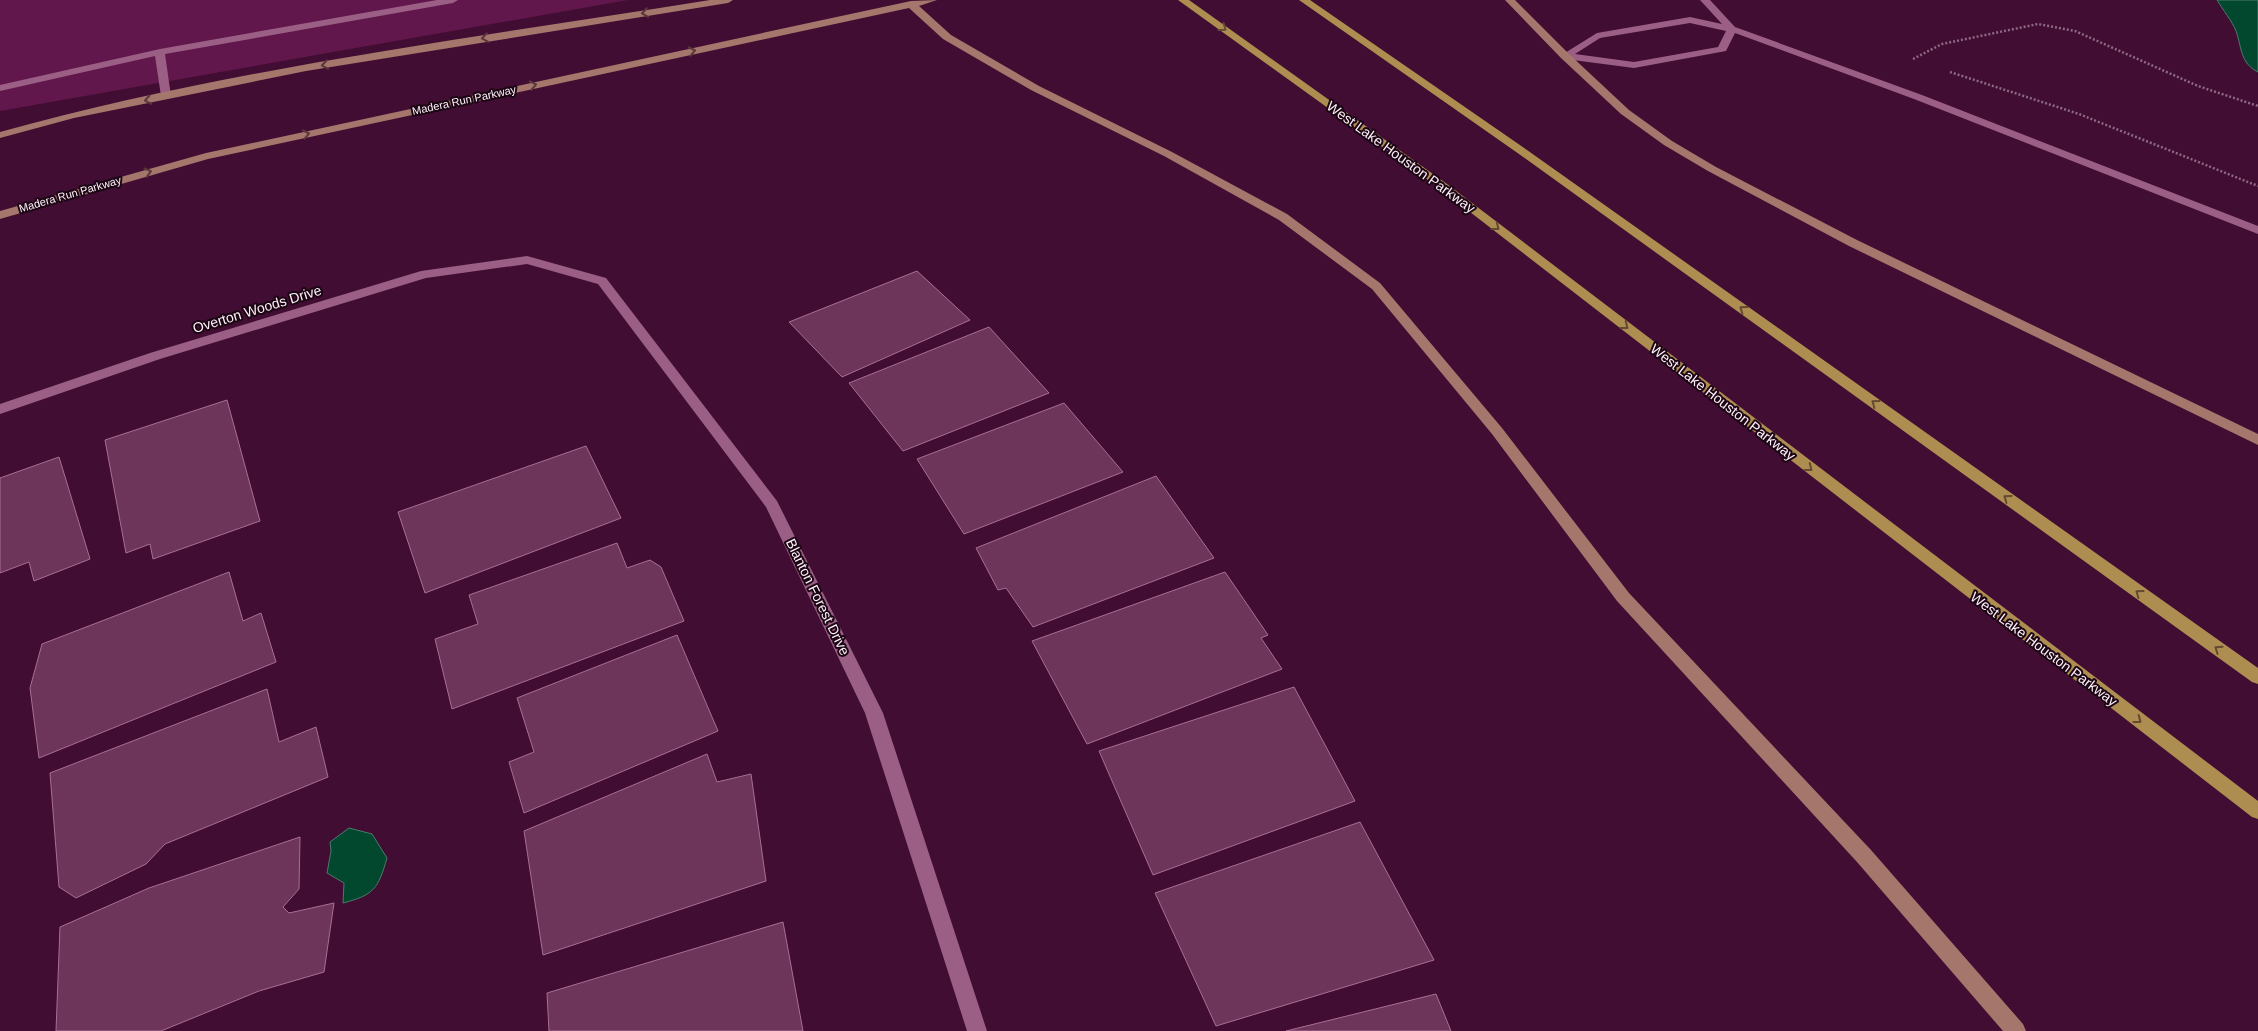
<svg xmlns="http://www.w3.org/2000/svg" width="2258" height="1031" font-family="Helvetica,sans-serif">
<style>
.green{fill:#62174c}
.water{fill:#01482f;stroke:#4d7a6c}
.building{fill:#6c3559;stroke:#ab6e95}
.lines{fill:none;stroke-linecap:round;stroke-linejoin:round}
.path{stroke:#8e6983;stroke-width:2.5;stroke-dasharray:2 2;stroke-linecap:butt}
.lane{fill:#9b5f85;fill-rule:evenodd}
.street{fill:#9b5f85;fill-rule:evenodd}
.secondary{fill:#a5766b;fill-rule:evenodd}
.primary{fill:#ae8d50;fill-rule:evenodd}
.oneway{stroke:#59383b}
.oneway2{stroke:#644a32}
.labels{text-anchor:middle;stroke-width:4;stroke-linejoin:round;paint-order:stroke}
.far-street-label{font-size:11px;fill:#fff0f9;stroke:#1b0614}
.street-label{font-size:14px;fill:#fff0f9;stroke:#1b0614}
</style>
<rect width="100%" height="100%" fill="#410d32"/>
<!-- green -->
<polygon class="green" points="0,0 628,0 0,111"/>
<!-- water -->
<g class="water">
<path d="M2217,0H2258V72C2240,63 2242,48 2236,31C2232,21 2223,10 2217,0Z"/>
<path d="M349,828L372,834L387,858C378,889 374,895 343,903L344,883L327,873L331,851L330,842Z"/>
</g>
<!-- building -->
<g class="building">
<polygon points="917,271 970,320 842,377 789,322"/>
<polygon points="989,327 1049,393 903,451 849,383"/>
<polygon points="227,400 260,521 153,559 150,544 126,553 105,440"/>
<polygon points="1064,403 1123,472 964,534 917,459"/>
<polygon points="586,446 621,518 425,593 398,512"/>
<polygon points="59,457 90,559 34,581 29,562 0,573 0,478"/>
<polygon points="1156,476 1214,558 1033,627 1006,588 998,590 976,548"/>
<polygon points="617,543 627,568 650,560 661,567 684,621 452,709 435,639 478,624 469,595"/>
<polygon points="229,572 243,621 261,613 276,662 39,758 30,688 42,644"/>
<polygon points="1225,572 1268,635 1261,638 1282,669 1087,744 1032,641"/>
<polygon points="677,635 718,731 524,813 509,762 534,752 517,698"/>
<polygon points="1294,687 1355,801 1153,875 1099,751"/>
<polygon points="267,689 279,742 316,727 328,777 165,844 146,864 76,898 59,887 50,773"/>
<polygon points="707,754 717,782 751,774 766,881 543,955 524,831"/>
<polygon points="1360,822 1434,960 1216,1026 1155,893"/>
<polygon points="300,837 299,889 283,907 289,913 334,903 324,972 259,991 161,1031 56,1031 60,927 149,888"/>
<polygon points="783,922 803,1031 549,1031 547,993"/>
<polygon points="1436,994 1451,1031 1286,1031"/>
</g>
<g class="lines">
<!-- path -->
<g class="path">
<polyline points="1913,59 1942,44 2038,24 2075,31 2198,86 2258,106"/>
<polyline points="1950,72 2079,114 2258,186"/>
</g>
<!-- lane -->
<polygon class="lane" points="437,0 458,0 453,3 165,54 171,96 166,99 161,96 155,56 0,91 0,85 160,49"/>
<!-- street -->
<g class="street">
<path d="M1700,0H1710L1735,27L1922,95L2258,226V234L1914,99L1735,33L1726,51L1634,68L1565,59L1560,56L1597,33L1690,17L1722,24ZM1690,23L1726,31L1718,47L1634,62L1575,54L1600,38Z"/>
<polygon points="527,256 606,278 777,501 883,713 987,1031 967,1031 865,713 766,507 598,284 527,264 426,278 160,359 0,414 0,404 150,353 421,271"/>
</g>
<!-- secondary -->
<g class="secondary">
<path d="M710,0H733L728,3L306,71L74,118L0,138V132C231,68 473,38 710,0Z"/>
<polygon points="937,0 919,6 951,35 1039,86 1172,152 1287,214 1380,283 1502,428 1629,593 1871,850 2023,1024 2026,1031 2003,1031 1857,862 1617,601 1492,434 1372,289 1279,220 1164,156 1031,90 943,39 909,8 208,159 0,219 0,211 206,153 911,1"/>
<polygon points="1505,0 1515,0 1569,54 1629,110 1672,141 1716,167 1857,240 2258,434 2258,445 1849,246 1708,171 1664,145 1621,114 1561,58"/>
</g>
<!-- primary -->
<g class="primary">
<polygon points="1178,0 1189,0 1447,184 2258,801 2258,819 2252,817 1439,188"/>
<polygon points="1299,0 1310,0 1527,150 2258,668 2258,684 2252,682 1519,154"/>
</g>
</g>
<!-- one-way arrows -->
<defs><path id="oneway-chevron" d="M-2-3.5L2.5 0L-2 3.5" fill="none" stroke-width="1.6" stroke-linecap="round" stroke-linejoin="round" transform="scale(1.25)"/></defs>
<g class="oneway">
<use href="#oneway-chevron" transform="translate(645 13) rotate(171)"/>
<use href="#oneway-chevron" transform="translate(485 38) rotate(171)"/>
<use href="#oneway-chevron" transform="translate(692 51) rotate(-12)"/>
<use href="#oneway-chevron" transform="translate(325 65) rotate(170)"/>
<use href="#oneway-chevron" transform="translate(533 85) rotate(-12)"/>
<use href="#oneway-chevron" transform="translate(148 100) rotate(169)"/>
<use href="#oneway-chevron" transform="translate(306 134) rotate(-12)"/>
<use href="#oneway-chevron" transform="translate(148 172) rotate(-16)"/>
</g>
<g class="oneway2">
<use href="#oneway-chevron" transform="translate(1223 28) rotate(36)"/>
<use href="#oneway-chevron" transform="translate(1496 227) rotate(38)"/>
<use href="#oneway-chevron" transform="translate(1743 309) rotate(-144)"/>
<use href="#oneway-chevron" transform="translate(1625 326) rotate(38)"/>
<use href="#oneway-chevron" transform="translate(1875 403) rotate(-144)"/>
<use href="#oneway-chevron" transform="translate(1809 468) rotate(38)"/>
<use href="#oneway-chevron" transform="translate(2007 498) rotate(-144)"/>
<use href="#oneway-chevron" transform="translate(2139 593) rotate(-144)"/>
<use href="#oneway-chevron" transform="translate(2218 649) rotate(-145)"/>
<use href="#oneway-chevron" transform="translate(2138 720) rotate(37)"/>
</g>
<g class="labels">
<!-- far-street labels -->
<g class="far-street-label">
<text transform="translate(464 100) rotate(-12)" y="4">Madera Run Parkway</text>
<text transform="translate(70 194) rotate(-16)" y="4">Madera Run Parkway</text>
</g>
<!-- street labels -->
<g class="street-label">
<text transform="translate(1401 157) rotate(36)" y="5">West Lake Houston Parkway</text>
<text transform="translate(257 309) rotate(-17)" y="5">Overton Woods Drive</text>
<text transform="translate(1723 402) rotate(38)" y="5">West Lake Houston Parkway</text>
<text transform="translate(818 597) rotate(64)" y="5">Blanton Forest Drive</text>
<text transform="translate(2044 649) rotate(37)" y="5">West Lake Houston Parkway</text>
</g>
</g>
</svg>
